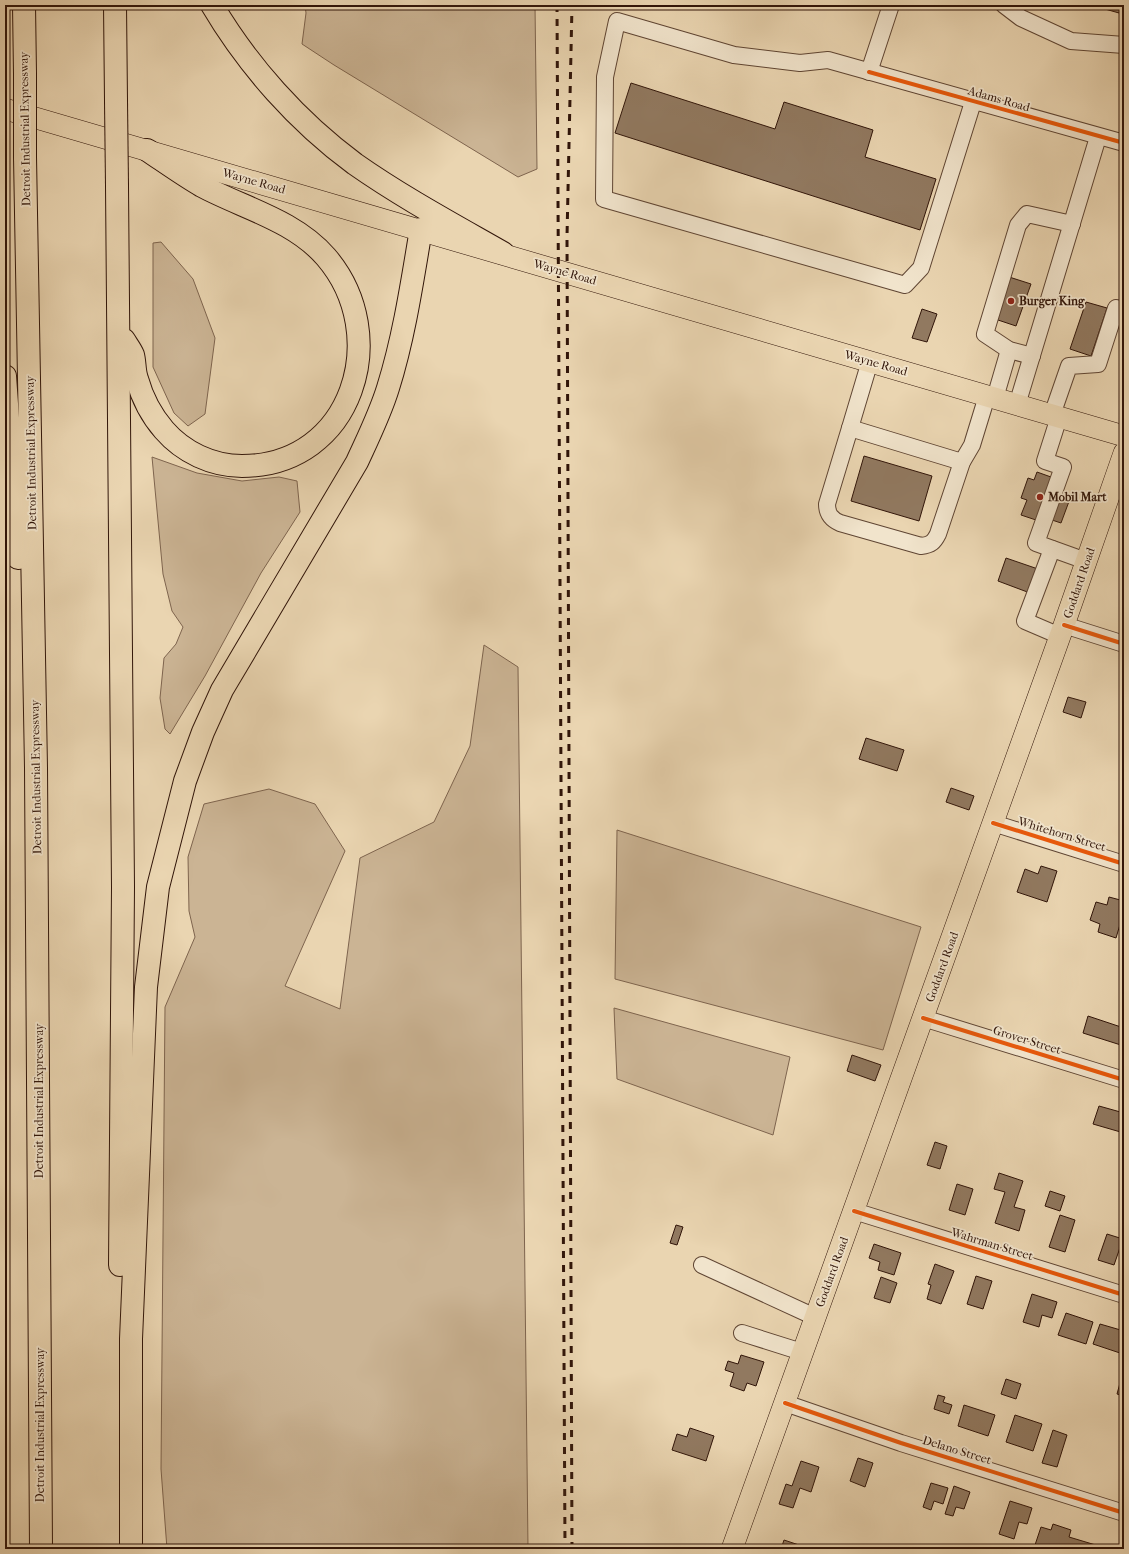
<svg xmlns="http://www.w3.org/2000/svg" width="1129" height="1554" font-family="'IM FELL French Canon',serif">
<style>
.green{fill:#cbb494;stroke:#7e644e}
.building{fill:#917960;stroke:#311509}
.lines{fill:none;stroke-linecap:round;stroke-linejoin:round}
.minor-casing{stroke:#5f4533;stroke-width:18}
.major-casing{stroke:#311509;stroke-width:22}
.highway-casing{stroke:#311509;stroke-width:24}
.minor{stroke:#f1e4cc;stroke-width:16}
.major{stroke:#ead5b1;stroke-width:21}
.highway{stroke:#ead5b1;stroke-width:22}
.rail{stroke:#311509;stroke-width:3;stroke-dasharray:7 7;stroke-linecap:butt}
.highway-bridge-casing{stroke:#311509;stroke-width:24;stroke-linecap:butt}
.highway-bridge{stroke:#ead5b1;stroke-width:22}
.cycleway-casing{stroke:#f1e4cc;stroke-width:6}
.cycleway{stroke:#e8590c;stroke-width:4}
.poi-dot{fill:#8f2418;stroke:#f1e4cc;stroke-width:1.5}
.labels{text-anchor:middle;stroke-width:3.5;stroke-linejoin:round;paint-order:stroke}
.street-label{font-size:12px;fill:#311509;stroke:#f1e4cc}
.poi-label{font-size:12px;font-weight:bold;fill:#311509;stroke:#f1e4cc;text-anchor:start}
</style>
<rect width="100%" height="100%" fill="#ead5b1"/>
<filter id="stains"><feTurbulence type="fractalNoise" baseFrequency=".005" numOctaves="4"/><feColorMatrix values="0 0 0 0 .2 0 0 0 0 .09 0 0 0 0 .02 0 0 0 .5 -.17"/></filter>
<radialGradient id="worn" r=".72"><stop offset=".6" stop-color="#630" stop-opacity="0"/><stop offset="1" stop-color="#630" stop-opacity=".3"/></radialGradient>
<!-- green -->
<g class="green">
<polygon points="305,5 535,5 537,169 518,177 334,65 302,44 306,13"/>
<polygon points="161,242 193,279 215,338 205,414 188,426 174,413 153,367 153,243"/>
<polygon points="152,457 197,473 242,481 279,477 297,481 300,512 261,573 205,676 170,734 165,729 160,698 164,658 176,644 183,627 172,611 163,574"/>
<polygon points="484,645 518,667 528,1549 167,1549 161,1469 165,1007 195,937 189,911 188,857 204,804 269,789 315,804 345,851 285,986 340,1009 360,858 434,822 470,746"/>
<polygon points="617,830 921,927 883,1050 615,979"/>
<polygon points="614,1008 790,1057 773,1135 617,1079"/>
</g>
<!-- building -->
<g class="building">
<polygon points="1091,5 1122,5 1119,13"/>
<polygon points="631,83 775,129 784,102 873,130 865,157 936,179 920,230 615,133"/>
<polygon points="1006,276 1031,284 1016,326 992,318"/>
<polygon points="1086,302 1107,308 1091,356 1070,349"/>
<polygon points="922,309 937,314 927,342 912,338"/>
<polygon points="864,456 932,476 919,521 851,501"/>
<polygon points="1037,472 1051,477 1039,521 1021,515 1027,500 1021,498 1028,478 1034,480"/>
<polygon points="1057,490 1071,496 1061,523 1046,518"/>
<polygon points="1006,558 1038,569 1030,593 998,581"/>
<polygon points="1068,697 1086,702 1081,718 1063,712"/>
<polygon points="866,738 904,750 897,771 859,759"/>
<polygon points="951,788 974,796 969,810 946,802"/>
<polygon points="1041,866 1057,871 1047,902 1017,892 1025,869 1038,874"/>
<polygon points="1109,897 1124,901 1124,911 1116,938 1098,932 1100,924 1090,920 1096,902 1107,905"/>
<polygon points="1088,1016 1124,1028 1124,1046 1083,1033"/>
<polygon points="852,1055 881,1065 875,1081 847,1071"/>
<polygon points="1099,1106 1124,1113 1124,1133 1093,1124"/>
<polygon points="935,1142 947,1146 940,1169 927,1165"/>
<polygon points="999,1173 1023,1181 1014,1207 1025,1210 1019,1231 995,1223 1005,1192 994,1189"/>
<polygon points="957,1184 973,1189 965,1215 949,1210"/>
<polygon points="1050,1191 1065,1196 1060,1211 1045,1206"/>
<polygon points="1060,1215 1075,1220 1065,1252 1049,1247"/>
<polygon points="676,1225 683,1227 677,1245 670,1243"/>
<polygon points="1107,1234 1123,1239 1114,1265 1098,1260"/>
<polygon points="874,1244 901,1253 894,1275 878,1270 880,1262 869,1258"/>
<polygon points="935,1264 954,1271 941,1304 927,1299 931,1285 928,1284"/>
<polygon points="976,1276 992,1281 983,1309 967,1304"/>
<polygon points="881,1277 897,1283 890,1303 874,1298"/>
<polygon points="1032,1294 1057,1302 1052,1318 1042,1315 1039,1327 1023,1322"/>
<polygon points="1066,1313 1093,1322 1086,1344 1058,1335"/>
<polygon points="1100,1324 1124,1331 1124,1340 1120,1353 1093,1344"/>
<polygon points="741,1355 764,1362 756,1386 747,1383 744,1391 730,1386 734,1373 725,1370 728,1361 738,1364"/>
<polygon points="1006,1379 1021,1384 1016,1399 1001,1394"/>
<polygon points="1120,1383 1124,1385 1124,1396 1117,1394"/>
<polygon points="938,1395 945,1397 943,1402 952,1405 949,1414 934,1409"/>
<polygon points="964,1405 995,1415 988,1436 958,1426"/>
<polygon points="1015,1415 1042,1424 1033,1451 1006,1442"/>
<polygon points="690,1428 714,1436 706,1461 672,1450 677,1434 687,1437"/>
<polygon points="1053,1430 1067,1435 1057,1467 1042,1463"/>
<polygon points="858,1458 873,1463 865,1487 850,1481"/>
<polygon points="801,1461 819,1467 811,1492 800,1488 793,1508 779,1504 786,1484 792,1486"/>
<polygon points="931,1483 948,1488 943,1504 934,1501 931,1510 923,1507"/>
<polygon points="954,1486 970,1492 964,1509 956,1507 953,1516 945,1514"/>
<polygon points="1010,1501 1032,1508 1027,1524 1019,1522 1014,1539 999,1534"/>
<polygon points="1053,1524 1071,1530 1069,1537 1099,1546 1098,1549 1045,1549 1035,1545 1041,1527 1051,1530"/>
<polygon points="784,1540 811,1549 781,1549"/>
</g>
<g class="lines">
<!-- minor casing -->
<g class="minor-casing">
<g id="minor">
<polyline points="1004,5 1021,18 1071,41 1124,45"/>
<polyline points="869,72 891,5"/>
<polyline points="973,102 921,268 905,285 604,199 605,77 617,21 734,55 800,63 828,60 1124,143"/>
<polyline points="1032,356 1009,350 985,334 1018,225 1027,214 1072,224"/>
<polyline points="870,361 850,428 962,462"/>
<polyline points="995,398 1009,350"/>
<polyline points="1017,405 1098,137"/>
<polyline points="1052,415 1069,366 1098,364 1116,308 1124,310"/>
<polyline points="1059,417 1045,461 1063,467 1036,543 1086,561"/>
<path d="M850,428L827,504C827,514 831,519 840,523L921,546C931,545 934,542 938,534L962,462L972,445L987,396"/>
<polyline points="1052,549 1025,621 1060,636"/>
<polyline points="1064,625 1124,644"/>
<polyline points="993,823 1124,864"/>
<polyline points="923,1018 1124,1080"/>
<polyline points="854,1211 1124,1295"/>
<polyline points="702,1265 815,1317"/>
<polyline points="742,1333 802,1352"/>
<polyline points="785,1403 901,1443 1124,1513"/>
</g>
</g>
<!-- major casing -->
<g class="major-casing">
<g id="major">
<polyline points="5,109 1124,436"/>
<polyline points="732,1549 1064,625 1124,453"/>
</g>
</g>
<!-- highway casing -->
<g class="highway-casing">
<g id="highway">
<polyline points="24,5 25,74"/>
<polyline points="115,5 116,101"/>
<path d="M212,5C248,66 298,122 355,164C402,197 454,225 503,253"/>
<polyline points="25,157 36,768 41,1549"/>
<polyline points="117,186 123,887 120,1265"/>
<path d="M124,340C127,345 131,350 133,355C135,362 134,371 137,379C142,397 151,415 164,430C183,452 212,466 242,466C353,466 393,335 326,257C294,220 243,208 202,186C183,175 165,162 147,150"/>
<polyline points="5,376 18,558"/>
<path d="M131,1549V1339L146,987L158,887L185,781L203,732L222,690L357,462C368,438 380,414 388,388C404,337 412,283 421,229"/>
</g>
</g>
<!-- minor -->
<use href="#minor" class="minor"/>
<!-- major -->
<use href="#major" class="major"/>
<!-- highway -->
<use href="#highway" class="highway"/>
<!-- rail -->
<g class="rail">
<polyline points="557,5 565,1549"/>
<polyline points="572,1549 567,237 572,5"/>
</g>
<!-- highway-bridge casing -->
<g class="highway-bridge-casing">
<g id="highway-bridge">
<polyline points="25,74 25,157"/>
<polyline points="116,101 117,186"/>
</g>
</g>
<!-- highway-bridge -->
<use href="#highway-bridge" class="highway-bridge"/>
<!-- cycleway casing -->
<g class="cycleway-casing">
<g id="cycleway">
<polyline points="869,72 1124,143"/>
<polyline points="1064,625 1124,644"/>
<polyline points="993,823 1124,864"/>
<polyline points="923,1018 1124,1080"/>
<polyline points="854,1211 1124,1295"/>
<polyline points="785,1403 901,1443 1124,1513"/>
</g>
</g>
<!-- cycleway -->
<use href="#cycleway" class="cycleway"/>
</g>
<!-- markers -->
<g class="poi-dot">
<circle cx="1011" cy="301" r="4"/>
<circle cx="1040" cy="497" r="4"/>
</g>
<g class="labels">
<!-- street labels -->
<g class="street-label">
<text transform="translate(999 99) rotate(16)" y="4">Adams Road</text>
<text transform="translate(25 129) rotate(-91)" y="4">Detroit Industrial Expressway</text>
<text transform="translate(254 181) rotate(16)" y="4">Wayne Road</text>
<text transform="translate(565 272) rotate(16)" y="4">Wayne Road</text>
<text transform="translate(876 363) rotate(16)" y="4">Wayne Road</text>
<text transform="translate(31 453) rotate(-91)" y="4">Detroit Industrial Expressway</text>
<text transform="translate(1079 583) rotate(-71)" y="4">Goddard Road</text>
<text transform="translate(36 777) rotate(-91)" y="4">Detroit Industrial Expressway</text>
<text transform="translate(1062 834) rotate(17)" y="4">Whitehorn Street</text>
<text transform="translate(942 967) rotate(-70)" y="4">Goddard Road</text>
<text transform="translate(1027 1040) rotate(17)" y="4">Grover Street</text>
<text transform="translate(39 1101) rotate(-90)" y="4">Detroit Industrial Expressway</text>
<text transform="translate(992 1244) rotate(17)" y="4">Wahrman Street</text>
<text transform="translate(832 1272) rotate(-70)" y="4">Goddard Road</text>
<text transform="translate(40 1425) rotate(-90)" y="4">Detroit Industrial Expressway</text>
<text transform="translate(957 1450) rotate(17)" y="4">Delano Street</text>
</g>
<!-- poi labels -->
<g class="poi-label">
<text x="1019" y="305">Burger King</text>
<text x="1048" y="501">Mobil Mart</text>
</g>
</g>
<!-- margin -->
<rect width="1129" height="1554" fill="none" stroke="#ead5b1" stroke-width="20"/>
<rect x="6" y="6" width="1117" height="1542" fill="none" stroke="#311509" stroke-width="2"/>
<rect x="10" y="10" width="1109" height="1534" fill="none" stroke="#311509"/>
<rect width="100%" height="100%" filter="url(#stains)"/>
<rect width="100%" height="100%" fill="url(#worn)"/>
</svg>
